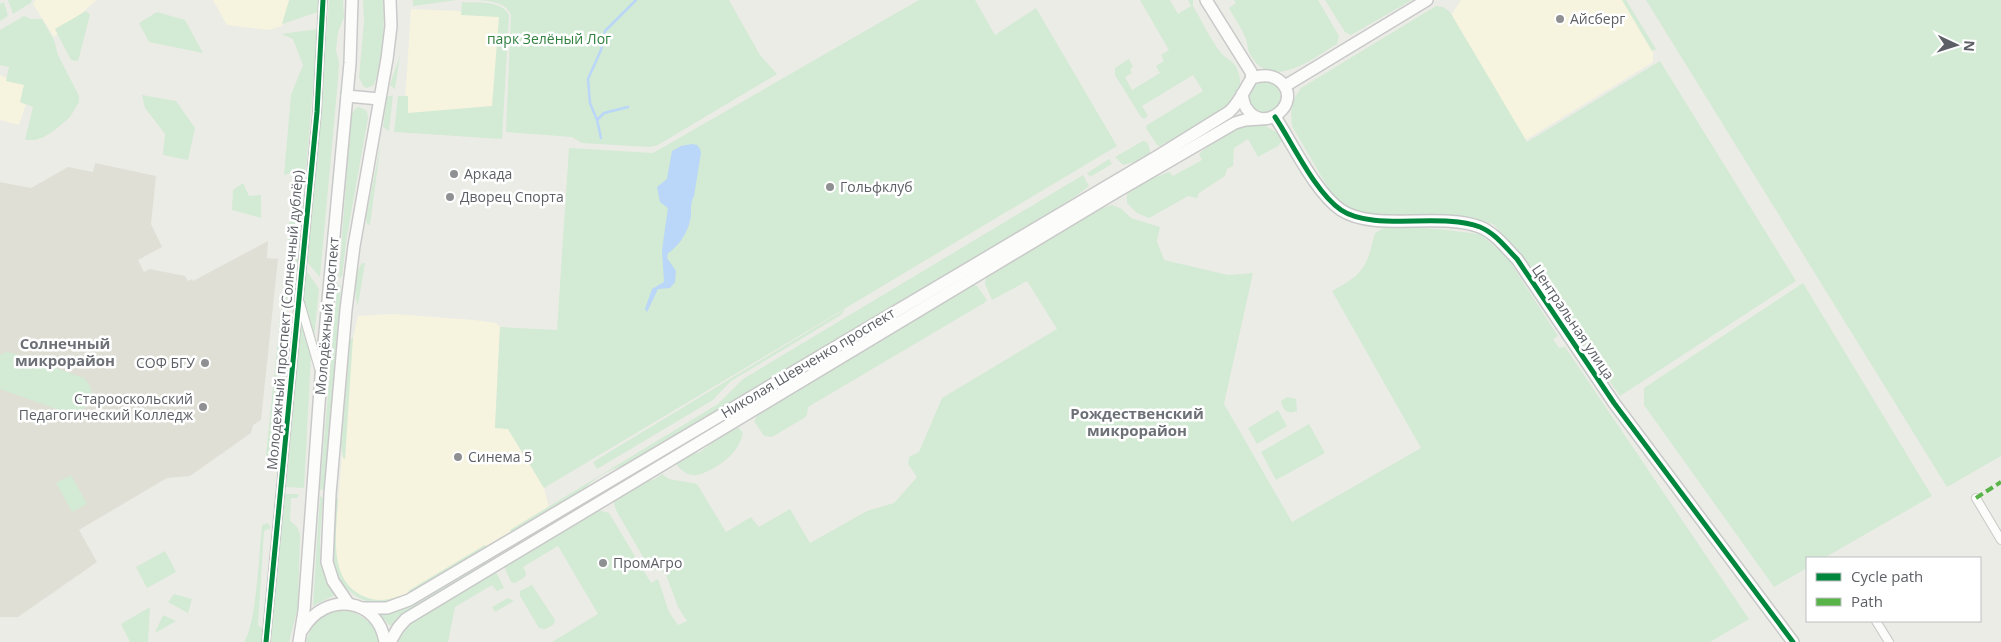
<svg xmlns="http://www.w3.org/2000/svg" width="2001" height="642" font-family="'Open Sans',sans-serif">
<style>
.commercial{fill:#f6f4df}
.education{fill:#e0dfd6}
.green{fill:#d3ead4}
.water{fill:#bad6f8}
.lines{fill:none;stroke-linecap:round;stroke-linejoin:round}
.stream{stroke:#bad6f8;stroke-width:2.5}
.street-casing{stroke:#c8c9c7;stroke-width:10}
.secondary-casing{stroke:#c9c9c9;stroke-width:14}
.street{stroke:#fcfcfb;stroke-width:8}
.secondary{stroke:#fcfcfb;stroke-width:11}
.quiet{stroke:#58b448;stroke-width:4;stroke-dasharray:8 4;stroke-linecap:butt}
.cycleway-casing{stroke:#fff;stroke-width:8}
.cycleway{stroke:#00873e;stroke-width:5}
.poi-dot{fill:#8e9092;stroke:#fff;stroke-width:2}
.labels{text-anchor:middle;stroke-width:5;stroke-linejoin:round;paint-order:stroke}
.poi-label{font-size:14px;fill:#5c5f65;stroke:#fff;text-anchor:start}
.park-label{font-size:14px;fill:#30813e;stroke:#fff}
.street-label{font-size:14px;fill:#5c5f65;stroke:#fff}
.neighbourhood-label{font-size:15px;font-weight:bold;fill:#6d7177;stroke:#fff}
</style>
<rect width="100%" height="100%" fill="#ecece7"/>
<!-- commercial -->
<g class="commercial">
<polygon points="36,0 97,0 54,37 33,4"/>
<polygon points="213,0 292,0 282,26 268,30 227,25"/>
<polygon points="1461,0 1624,0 1653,49 1653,62 1527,139 1522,140 1450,17"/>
<polygon points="411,9 502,13 495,109 404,117"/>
<polygon points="0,75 24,85 20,102 26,104 19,125 0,120"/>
<polygon points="393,314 474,320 496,323 500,327 495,427 508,429 544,488 549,508 398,599 380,602 356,595 346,586 338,570 334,551 351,348 358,316"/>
</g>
<!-- education -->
<polygon class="education" points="95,163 156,176 151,224 162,247 138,260 144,272 150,269 185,276 188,281 192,279 193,281 268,241 267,258 278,259 261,420 253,425 251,433 190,476 167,478 79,530 97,562 18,617 0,617 0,182 31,188 68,167 93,172"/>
<!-- green -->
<g class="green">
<polygon points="8,0 31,0 32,2 13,14"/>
<polygon points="289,0 318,0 318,12 282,24"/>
<polygon points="329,0 343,0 344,17 338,32 336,50 339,63 338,79 320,277 307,262 320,122"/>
<path d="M363,0H383C385,28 383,59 374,85L367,88L363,86L359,77L364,22Z"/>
<polygon points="413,0 457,0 413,6"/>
<path d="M472,0H729L760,55L777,74L658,145L649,147L582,143L572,137L506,132L511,15C505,0 486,1 472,0Z"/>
<polygon points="919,0 975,0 995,35 1036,8 1117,146 544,488 508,429 495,428 500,327 557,330 569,148 653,153"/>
<path d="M1140,0H1170L1178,14L1191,6L1188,0H1193V6C1202,21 1210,39 1221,53C1226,59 1234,61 1237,69C1242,79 1241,93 1233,102C1219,117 1180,135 1160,146L1157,145L1146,128L1147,125L1203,91L1193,75L1142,106L1148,116L1144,119L1141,117L1115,75V68L1129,59L1133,67L1130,69L1132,73L1125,77L1132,90L1160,73L1156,66L1164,61L1161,55L1169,50Z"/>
<path d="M1234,0H1318L1339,36L1337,44C1313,58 1271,93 1250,54C1247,49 1248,44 1246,39C1242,28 1234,18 1229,8L1236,3Z"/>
<polygon points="1325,0 1412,0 1351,35 1345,32"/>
<polygon points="1622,0 1626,0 1656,49 1652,51"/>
<polygon points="1646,0 2001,0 2001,456 1947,487"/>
<polygon points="4,2 8,16 0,21 0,4"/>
<path d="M462,2C478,3 501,0 509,15L502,139L394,132L398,96H408V113L492,106L499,17L461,15Z"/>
<polygon points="1436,6 1443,7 1450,12 1527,142 1660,61 1796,281 1620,396 1520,252 1493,224 1458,215 1371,215 1351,210 1331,193 1292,126 1291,111 1294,99 1301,88"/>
<polygon points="86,11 90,15 78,61 71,60 55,29"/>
<polygon points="157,12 185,20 203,53 149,42 139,23"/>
<polygon points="24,16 31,19 42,19 54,40 58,55 79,96 79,102 70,117 56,129 44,137 35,140 25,140 33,107 20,102 24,85 6,81 9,67 0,65 0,30"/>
<polygon points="318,29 306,169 284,175 291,95 303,65 293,39 281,34"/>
<polygon points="400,55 395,89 390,85"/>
<circle cx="1265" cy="98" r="16"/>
<polygon points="142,95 176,101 195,128 188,160 163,155 165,134 145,108"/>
<polygon points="393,95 389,131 383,127 387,97"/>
<polygon points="359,107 367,111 368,118 347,236 342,276 339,278 351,115 356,108"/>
<path d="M1262,124L1276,132L1282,141L1278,146L1258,157L1248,139L1234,148L1233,166L1227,169L1225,176L1199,193L1197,198L1188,196L1149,218L1137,213L1127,203V194L1148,180L1169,172L1173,176L1202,160L1199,154C1221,135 1232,127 1262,124Z"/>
<polygon points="1143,141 1147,142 1150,150 1150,153 1135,162 1123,165 1115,157"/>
<polygon points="381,142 370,225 367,224 366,218"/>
<polygon points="1109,159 1112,164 1090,177 1087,173"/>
<path d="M1083,175L1089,186L1076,196L1042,218L623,466C608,470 595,478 584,489L511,532L510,530L718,404L743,379Z"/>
<polygon points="243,183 249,196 261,195 261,218 232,210 233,190"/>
<path d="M1112,205L1122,209L1131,218L1160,227L1157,241L1164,260L1228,275L1253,273L1224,404L1292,522L1421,448L1332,291C1365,273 1366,268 1375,233L1387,226L1438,229L1479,234L1505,254L1558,336L1553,339L1559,348L1565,347L1749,619L1710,642H552L598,614L558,546L523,567L526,573L525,577L515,583L511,582L504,566L598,510L609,513L651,583L658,579L669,612L678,625L687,621L678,607L665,572L651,568L647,564L616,510L614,504L615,499L639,483L655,479L662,474L669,479L697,484L726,532L751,517L759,527L790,509L810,543L867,511L894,503L917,477L908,464L909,457L919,452L942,398L1057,329L1027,281L992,300L985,284L986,278L1096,210Z"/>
<polygon points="294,219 298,219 300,224 298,263 287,253 289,223"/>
<path d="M362,263H365L358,305C353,298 356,269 362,263Z"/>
<polygon points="306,270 319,289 314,339 303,297"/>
<polygon points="285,271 290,272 276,422 282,425 279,455 274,460 266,455"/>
<polygon points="1803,283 1932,496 1824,558 1807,558 1807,568 1774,587 1644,405 1644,388"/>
<polygon points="338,285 341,287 324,489 321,490 320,489 337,286"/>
<polygon points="974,285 977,286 987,300 984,303 808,407 807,415 804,418 772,437 764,436 754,421 760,412"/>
<polygon points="845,309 841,315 731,381 713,400 597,469 593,462"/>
<polygon points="301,320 311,355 304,488 286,487"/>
<polygon points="353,337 345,459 343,458 341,445 350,341"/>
<path d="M6,352L13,353L84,378C100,392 89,414 68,413L0,389V355Z"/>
<path d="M1287,397L1296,399L1297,411C1287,415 1283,410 1281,401Z"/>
<polygon points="1278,410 1287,426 1257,444 1248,428"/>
<polygon points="722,421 720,424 409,610 392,626 389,625 379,614 399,610 415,602"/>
<polygon points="1309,424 1325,453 1276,480 1261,452"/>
<path d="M732,428H739L743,433C739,449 730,458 717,466C700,476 690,481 676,464L685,456L700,452Z"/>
<polygon points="71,475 87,504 72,512 56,483"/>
<polygon points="285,494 299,494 297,498 291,498 290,521 297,527 300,534 298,607 289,642 271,642"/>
<path d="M320,496L323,498C321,535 313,563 335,595L313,606Z"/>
<path d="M335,498H338C337,529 327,578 361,595C374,602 386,601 399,596L401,599C370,613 338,592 332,560C329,544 334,515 335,498Z"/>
<path d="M268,523L271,528L264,531L258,625L264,630L262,642H244C257,622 259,551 262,525Z"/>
<polygon points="485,545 486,547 411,593 408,591"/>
<polygon points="165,551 176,572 147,588 136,567"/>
<polygon points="494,572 497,574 504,588 497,591 492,585 455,607 448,642 396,642 405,625"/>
<polygon points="532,585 555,620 553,625 545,629 539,628 520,596 520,591"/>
<polygon points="174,594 192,599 188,613 168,602"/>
<polygon points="508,598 514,601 495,612 492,607"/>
<polygon points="150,607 148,642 130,642 121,624"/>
<path d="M346,610C363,615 376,624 379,642H306C313,619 323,613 346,610Z"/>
<polygon points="163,615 176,621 155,633"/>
</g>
<!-- water -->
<path class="water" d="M692,144L697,145L700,149L701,153L694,196C691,202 691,206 691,212C691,227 681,245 668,253L667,258L676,271L675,282L670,288L658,289L647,312L645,309L652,289L664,282L662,250L668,208L660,202L657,187L667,179L672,151L681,146Z"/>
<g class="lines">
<!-- stream -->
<g class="stream">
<polyline points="597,120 604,113 628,107"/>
<polyline points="601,138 597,120 590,103 588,79 601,50 605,31 636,0"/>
</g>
<!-- street casing -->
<g class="street-casing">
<g id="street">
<polyline points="300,303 319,368"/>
<polyline points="1976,498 2001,540"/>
<polyline points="1876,621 1889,642"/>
<polyline points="266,642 317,112 323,0"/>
</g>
</g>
<!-- secondary casing -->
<g class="secondary-casing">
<g id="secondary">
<polyline points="1206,0 1251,72 1252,78"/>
<polyline points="1285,86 1427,0"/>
<polyline points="347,96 379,99"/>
<path d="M1275,117C1293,144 1315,192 1341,210C1374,232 1440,212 1480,227C1495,233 1506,248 1517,259L1614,403L1793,642"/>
<polyline points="348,603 333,581 327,562 330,494 346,310 354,246 387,59 391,26 390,0"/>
<path d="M362,608H387L409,600L1158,156L1229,112C1240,102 1244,90 1252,78C1262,75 1273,74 1281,82C1303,103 1264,135 1247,109C1244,106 1243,99 1242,94"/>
<path d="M303,629C325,591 378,597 385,642"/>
<polyline points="299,642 304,611 321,376 350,63 352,0"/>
<polyline points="390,642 398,628 406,619 1116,192 1235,123 1245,120 1261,119"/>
</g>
</g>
<!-- street -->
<use href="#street" class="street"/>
<!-- secondary -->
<use href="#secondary" class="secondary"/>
<!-- quiet -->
<polyline class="quiet" points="1976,498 2001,482"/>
<!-- cycleway casing -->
<g class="cycleway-casing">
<g id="cycleway">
<path d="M1275,117C1293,144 1315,192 1341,210C1374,232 1440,212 1480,227C1495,233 1506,248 1517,259L1614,403L1793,642"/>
<polyline points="266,642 317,112 323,0"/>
</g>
</g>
<!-- cycleway -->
<use href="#cycleway" class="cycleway"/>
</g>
<!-- markers -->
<g class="poi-dot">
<circle cx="1560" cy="19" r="5"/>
<circle cx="454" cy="174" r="5"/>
<circle cx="830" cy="187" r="5"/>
<circle cx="450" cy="197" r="5"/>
<circle cx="205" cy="363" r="5"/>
<circle cx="203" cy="407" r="5"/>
<circle cx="458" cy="457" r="5"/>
<circle cx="603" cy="563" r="5"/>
</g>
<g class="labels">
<!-- poi labels -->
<g class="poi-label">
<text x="1570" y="24">Айсберг</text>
<text x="464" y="179">Аркада</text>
<text x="840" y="192">Гольфклуб</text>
<text x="460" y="202">Дворец Спорта</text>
<text x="195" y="368" text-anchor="end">СОФ БГУ</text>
<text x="193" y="404" text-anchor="end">Старооскольский<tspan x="193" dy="16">Педагогический Колледж</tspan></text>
<text x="468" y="462">Синема 5</text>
<text x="613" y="568">ПромАгро</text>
</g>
<!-- park labels -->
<g class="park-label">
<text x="549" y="44">парк Зелёный Лог</text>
</g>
<!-- street labels -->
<g class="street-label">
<text transform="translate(327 316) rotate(-85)" y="5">Молодёжный проспект</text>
<text transform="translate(285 320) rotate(-85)" y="5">Молодежный проспект (Солнечный дублёр)</text>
<text transform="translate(1573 322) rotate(56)" y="5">Центральная улица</text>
<text transform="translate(808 363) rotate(-31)" y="5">Николая Шевченко проспект</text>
</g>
<!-- neighbourhood labels -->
<g class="neighbourhood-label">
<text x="65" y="349">Солнечный<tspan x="65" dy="17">микрорайон</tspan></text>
<text x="1137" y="419">Рождественский<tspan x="1137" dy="17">микрорайон</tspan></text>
</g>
</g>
<!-- legend -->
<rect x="1806" y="557" width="175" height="65" fill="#ffffff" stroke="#bebfc1"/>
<rect x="1816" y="573" width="25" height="8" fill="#00873e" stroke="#bebfc1"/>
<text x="1851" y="582" font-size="15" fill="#5c5f65">Cycle path</text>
<rect x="1816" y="598" width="25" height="8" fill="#58b448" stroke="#bebfc1"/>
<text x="1851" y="607" font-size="15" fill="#5c5f65">Path</text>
<!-- north arrow -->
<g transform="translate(1956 45) rotate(94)" stroke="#ffffff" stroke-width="4" paint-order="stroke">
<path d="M0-4L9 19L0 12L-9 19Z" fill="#5c5f65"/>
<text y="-8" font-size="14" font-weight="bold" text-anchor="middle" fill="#5c5f65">N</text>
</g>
</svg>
